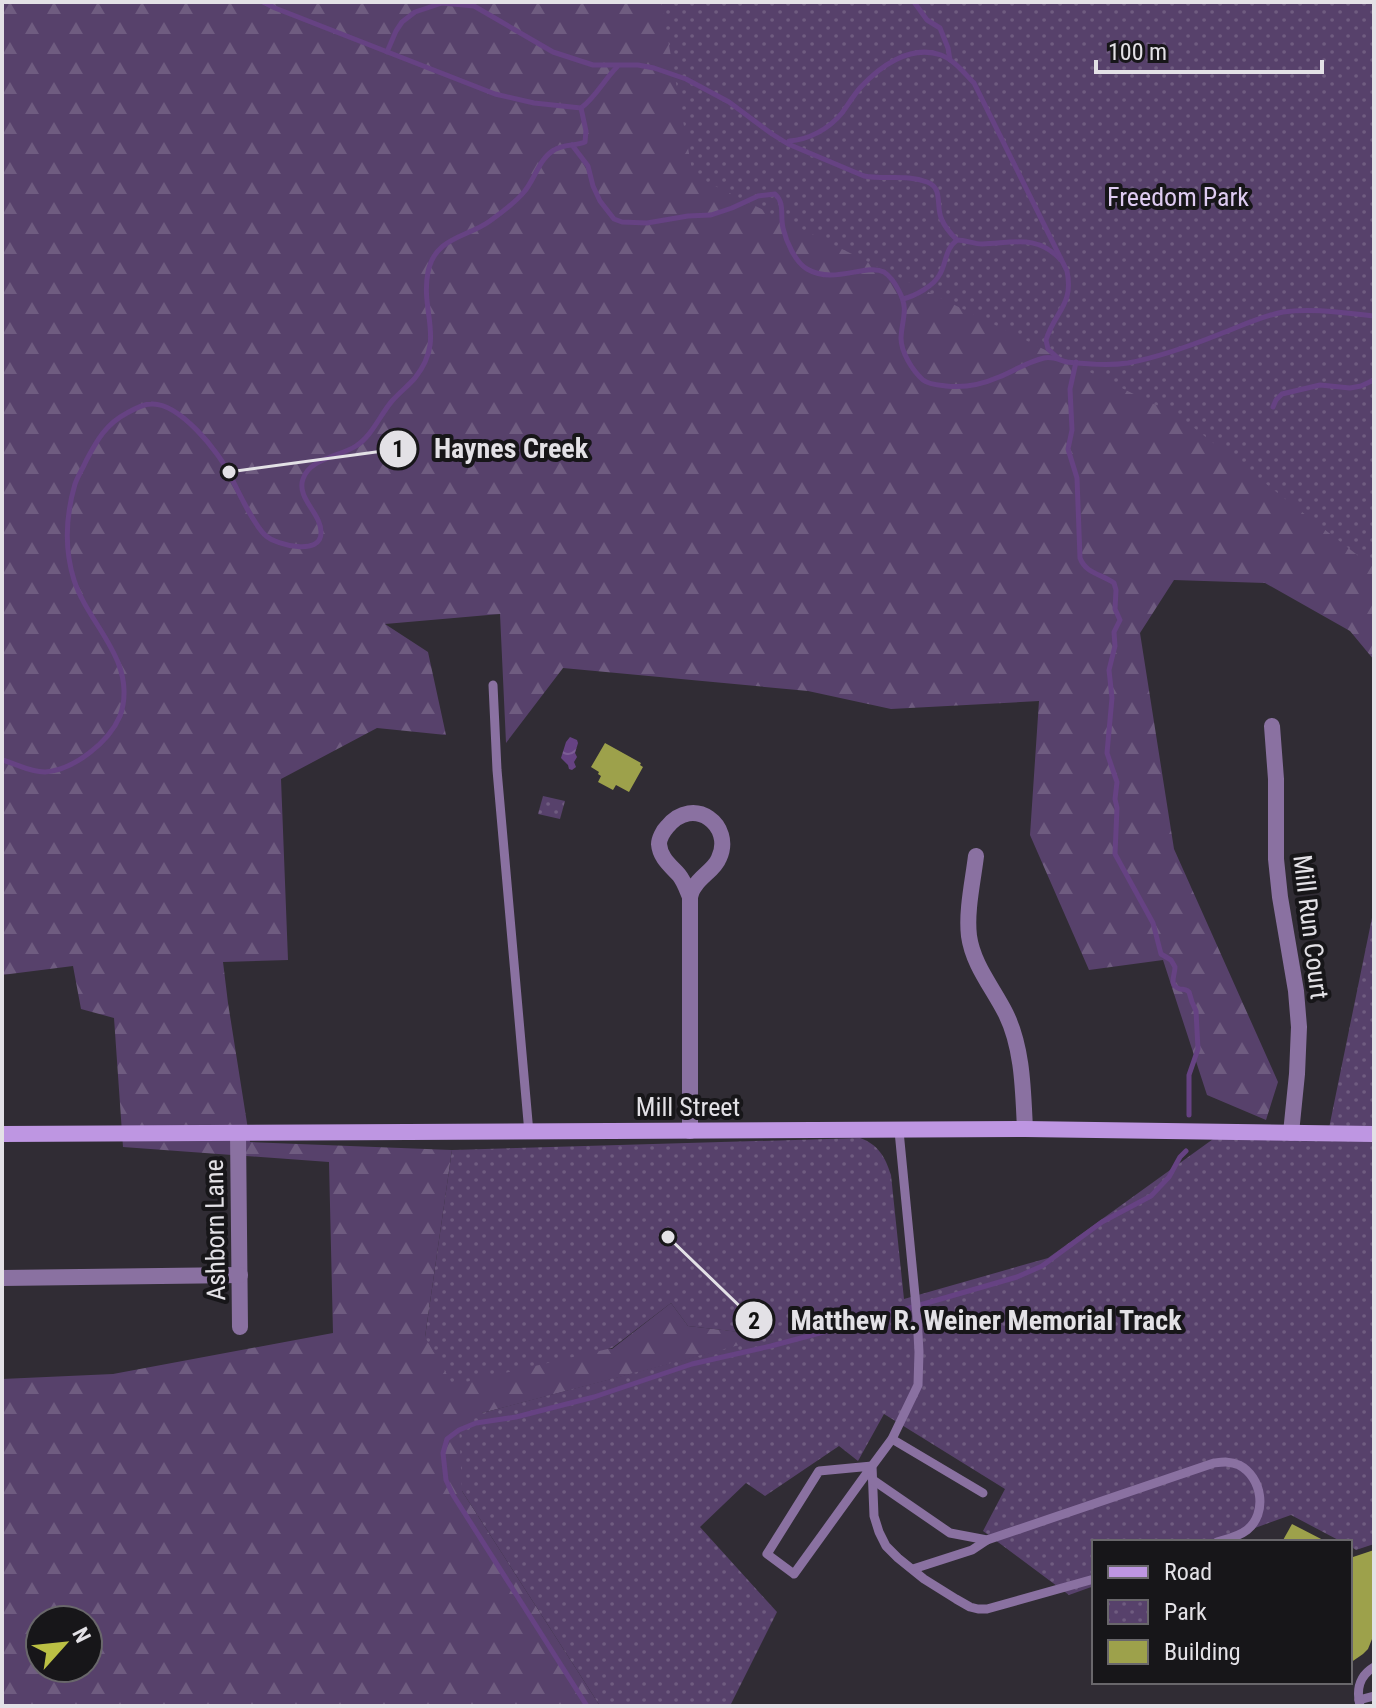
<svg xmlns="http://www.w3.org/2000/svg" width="1376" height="1708" font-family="'Roboto Condensed',sans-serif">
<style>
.forest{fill:url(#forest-firs);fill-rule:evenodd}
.park{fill:url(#park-dots)}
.water{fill:url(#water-waves)}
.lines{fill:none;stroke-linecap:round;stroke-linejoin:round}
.stream{stroke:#664283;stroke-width:5}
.building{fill:#9da14b}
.lane{stroke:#8a71a1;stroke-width:9}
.street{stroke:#8a71a1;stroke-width:16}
.secondary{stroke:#be96e2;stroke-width:16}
.labels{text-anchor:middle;stroke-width:8;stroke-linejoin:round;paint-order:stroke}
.park-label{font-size:26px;fill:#decbf1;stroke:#171619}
.street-label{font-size:26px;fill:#e3e1e6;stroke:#171619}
.leader{fill:none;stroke:#e3e1e6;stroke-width:3}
.callout-dot{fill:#e3e1e6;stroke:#171619;stroke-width:3}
.mark-label{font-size:24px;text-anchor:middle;font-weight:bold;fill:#111}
.callout-label{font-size:28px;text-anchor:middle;font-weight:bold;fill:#e3e1e6;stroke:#171619;stroke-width:8;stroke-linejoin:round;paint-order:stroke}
</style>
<defs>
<pattern id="forest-firs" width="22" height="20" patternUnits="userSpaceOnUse" patternTransform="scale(2)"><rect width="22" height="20" fill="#57416b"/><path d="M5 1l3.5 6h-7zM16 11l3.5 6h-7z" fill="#6f5c80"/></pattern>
<pattern id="park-dots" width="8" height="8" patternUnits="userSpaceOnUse" patternTransform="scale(2)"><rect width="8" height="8" fill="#57416b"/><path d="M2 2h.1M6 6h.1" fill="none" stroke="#6f5c80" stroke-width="1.8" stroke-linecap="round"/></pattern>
<pattern id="water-waves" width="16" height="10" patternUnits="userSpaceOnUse" patternTransform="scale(2)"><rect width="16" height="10" fill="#664283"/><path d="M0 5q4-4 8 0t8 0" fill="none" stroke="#7c5d95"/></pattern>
</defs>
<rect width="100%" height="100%" fill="#302c34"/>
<!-- forest -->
<path class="forest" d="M2,2H1310L1374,202V660L1350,631L1265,583L1174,580L1140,633L1174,849L1278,1082L1266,1120L1207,1095L1163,960L1089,970L1030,835L1039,701L891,709L808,691L563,668L506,743L500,614L385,624L428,652L446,735L377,728L281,779L288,960L223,962L228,1003L250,1142L452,1150L425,1337L612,1349L671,1303L688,1326L776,1336L482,1413L462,1491L600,1706H2V1379L113,1374L333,1333L329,1162L123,1147L114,1018L81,1009L73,966L2,975ZM40,1620H88V1668H40Z"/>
<!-- park -->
<g class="park">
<polygon points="661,2 1374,2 1374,568 1180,417 693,175"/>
<polygon points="543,796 565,801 560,819 538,814"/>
<path d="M1374,908V1544L1356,1550L1350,1546V1542H1342L1291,1515L1216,1542H1094V1586L1069,1595L983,1531L1005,1489L884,1414L858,1461L839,1446L765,1496L746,1483L700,1527L777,1612L730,1706H600L462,1491L459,1423L482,1413L773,1336L688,1326L671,1303L612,1348L453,1385L425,1337L452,1150L860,1138C879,1145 885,1157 891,1175L904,1299L1048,1258L1227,1129L1329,1128Z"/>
</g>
<!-- water -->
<polygon class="water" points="570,737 577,740 578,743 575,753 577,757 574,762 576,767 572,770 569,769 568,765 561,758 566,742"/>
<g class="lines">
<!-- stream -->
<g class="stream">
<path d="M263,2L275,8L495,94L534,103L581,108C595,98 604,80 617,67"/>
<polyline points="914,2 927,20 940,28 948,48 950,60"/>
<path d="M387,52L396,31L402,22L415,12L442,3L474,6L553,52L593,65H638L654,68L686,79L729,102L772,134L788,144L864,176C885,180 907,174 927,182C944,188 935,207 942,220C945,228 951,234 957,240C966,240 974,244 982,244C1014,243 1037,234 1061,260"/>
<path d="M789,141C808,140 829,129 842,113C848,105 853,96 860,88C879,67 910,44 941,55C954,60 964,73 974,83L1067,271C1074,305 1055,311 1046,340L1048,349L1059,359"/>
<path d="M572,145L588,166L593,186L600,201L614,219L622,222L647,223L688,216L711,215L732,208L758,196L775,194C785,203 780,215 783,228C786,241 795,262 807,269C834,285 866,263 884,272C890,276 896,285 899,291C909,310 902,318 901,338C901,352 912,370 923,380C930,385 938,385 946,386C963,388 983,384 999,377C1014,371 1027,362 1044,358C1052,356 1059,360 1067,362C1087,364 1108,366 1128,363C1160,357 1190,346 1220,334C1241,326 1262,316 1283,312C1313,308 1344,313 1374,316"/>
<path d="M903,299C915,296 934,286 940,274C947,261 945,249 957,240"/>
<path d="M1076,362L1070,389L1072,430L1068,449L1077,478L1080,558C1086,574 1102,574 1114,583L1116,590L1115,609L1120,620L1114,632L1115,646L1109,670L1112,698L1107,753L1117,782L1115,799L1117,808L1115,854L1153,923L1161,954L1171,960L1175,967C1175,976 1168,985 1180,989C1183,989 1187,990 1189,992L1192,1002L1196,1011L1198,1049L1189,1075V1115"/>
<polyline points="1273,407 1276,400 1282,394 1320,385 1350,388 1361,386 1374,380"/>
<path d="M2,760C17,764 29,772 45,772C74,770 109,742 120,716C126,700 125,681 119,665C108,635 84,611 74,580C64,548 66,515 75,484C78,476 83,468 86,461C97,440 106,424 127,413C134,409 143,404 151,404C179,402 219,452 230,475C238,491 253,524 266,536C277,545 321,556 321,533C322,514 296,498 303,479C310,458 339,457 356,446C372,436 380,415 392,401C399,393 408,386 415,378C446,339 420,313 428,272C435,237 466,238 490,221C501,213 515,203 524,192C535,179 539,159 554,150C563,144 575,146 585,142L586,131L581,108"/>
<polyline points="587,1706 453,1495 446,1480 443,1453 447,1439 459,1430 476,1423 516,1417 594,1397 692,1364 771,1346 861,1322 1017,1277 1042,1266 1102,1222 1151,1196 1169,1177 1180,1157 1186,1151"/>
</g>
</g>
<!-- building -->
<g class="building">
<polygon points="605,743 641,763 640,765 643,767 629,792 616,785 613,790 598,782 601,776 598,774 599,772 591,767"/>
<polygon points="1292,1524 1327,1542 1282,1542"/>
<polygon points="1374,1550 1374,1634 1368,1649 1363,1654 1350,1663 1350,1558"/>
</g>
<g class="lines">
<!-- lane -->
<g class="lane">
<polyline points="493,685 497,770 529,1133"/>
<polyline points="899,1131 917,1316 919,1352 918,1385 892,1439 872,1466 874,1516 879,1532 886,1546 898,1558 924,1579 956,1599 970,1607 978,1609 987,1609 1094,1579"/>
<polyline points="892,1439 983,1493"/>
<polygon points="872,1466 794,1574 767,1554 819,1471"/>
<path d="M873,1480L950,1533L987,1540L1214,1463C1223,1462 1230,1461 1239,1465C1262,1477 1268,1513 1247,1530C1238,1537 1227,1539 1217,1542"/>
<polyline points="913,1569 972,1550 987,1540"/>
<polyline points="1359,1700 1374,1696"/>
<path d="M1360,1706C1356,1689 1359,1676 1374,1667"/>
</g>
<!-- street -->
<g class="street">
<polyline points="1272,726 1276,779 1276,859 1280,897 1296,991 1299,1027 1297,1074 1291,1133"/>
<path d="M976,856C973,881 966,911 969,936C973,965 993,988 1006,1014C1023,1049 1023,1091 1025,1129"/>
<path d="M690,897C687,890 684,881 679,875C671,866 660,858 659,844C659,839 663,831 667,827C694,794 734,826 719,858C715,869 701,876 695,886C692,889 691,893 690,897V1131"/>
<polyline points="238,1133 240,1327"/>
<polyline points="2,1278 240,1275"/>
</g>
<!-- secondary -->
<polyline class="secondary" points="2,1134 1025,1129 1374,1134"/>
</g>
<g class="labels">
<!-- park labels -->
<g class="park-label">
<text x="1178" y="206">Freedom Park</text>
</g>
<!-- street labels -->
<g class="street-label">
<text transform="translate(1311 927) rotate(83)" y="9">Mill Run Court</text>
<text x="688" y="1116">Mill Street</text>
<text transform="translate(215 1230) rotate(-91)" y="9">Ashborn Lane</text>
</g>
</g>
<!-- callouts -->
<path class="leader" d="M229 472L398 449M668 1237L754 1320"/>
<g class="callout-dot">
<circle cx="229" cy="472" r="8"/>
<circle cx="668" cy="1237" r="8"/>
<circle cx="398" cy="449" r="20"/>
<circle cx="754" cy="1320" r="20"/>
</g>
<g class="mark-label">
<text x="398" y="457">1</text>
<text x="754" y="1329">2</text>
</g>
<g class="callout-label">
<text x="511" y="458">Haynes Creek</text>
<text x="986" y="1330">Matthew R. Weiner Memorial Track</text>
</g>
<!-- border -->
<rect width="1376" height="1708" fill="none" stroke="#e3e1e6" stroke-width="8"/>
<!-- legend -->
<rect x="1092" y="1540" width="260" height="144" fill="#171619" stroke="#69676b" stroke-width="2"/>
<rect x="1108" y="1566" width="40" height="12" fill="#be96e2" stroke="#69676b" stroke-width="2"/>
<text x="1164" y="1580" font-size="24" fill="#e3e1e6">Road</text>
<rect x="1108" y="1600" width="40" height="24" fill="url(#park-dots)" stroke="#69676b" stroke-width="2"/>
<text x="1164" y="1620" font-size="24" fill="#e3e1e6">Park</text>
<rect x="1108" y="1640" width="40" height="24" fill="#9da14b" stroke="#69676b" stroke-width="2"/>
<text x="1164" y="1660" font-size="24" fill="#e3e1e6">Building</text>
<!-- north arrow -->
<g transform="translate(64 1644) rotate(63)"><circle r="38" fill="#171619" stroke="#69676b" stroke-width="2"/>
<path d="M0-6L14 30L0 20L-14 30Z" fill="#bbc044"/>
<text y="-12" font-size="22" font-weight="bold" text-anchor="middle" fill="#e3e1e6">N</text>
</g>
<!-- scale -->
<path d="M1096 60v12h226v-12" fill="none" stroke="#e3e1e6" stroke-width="4"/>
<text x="1108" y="60" font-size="24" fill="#e3e1e6" stroke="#171619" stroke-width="6" paint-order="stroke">100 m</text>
</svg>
